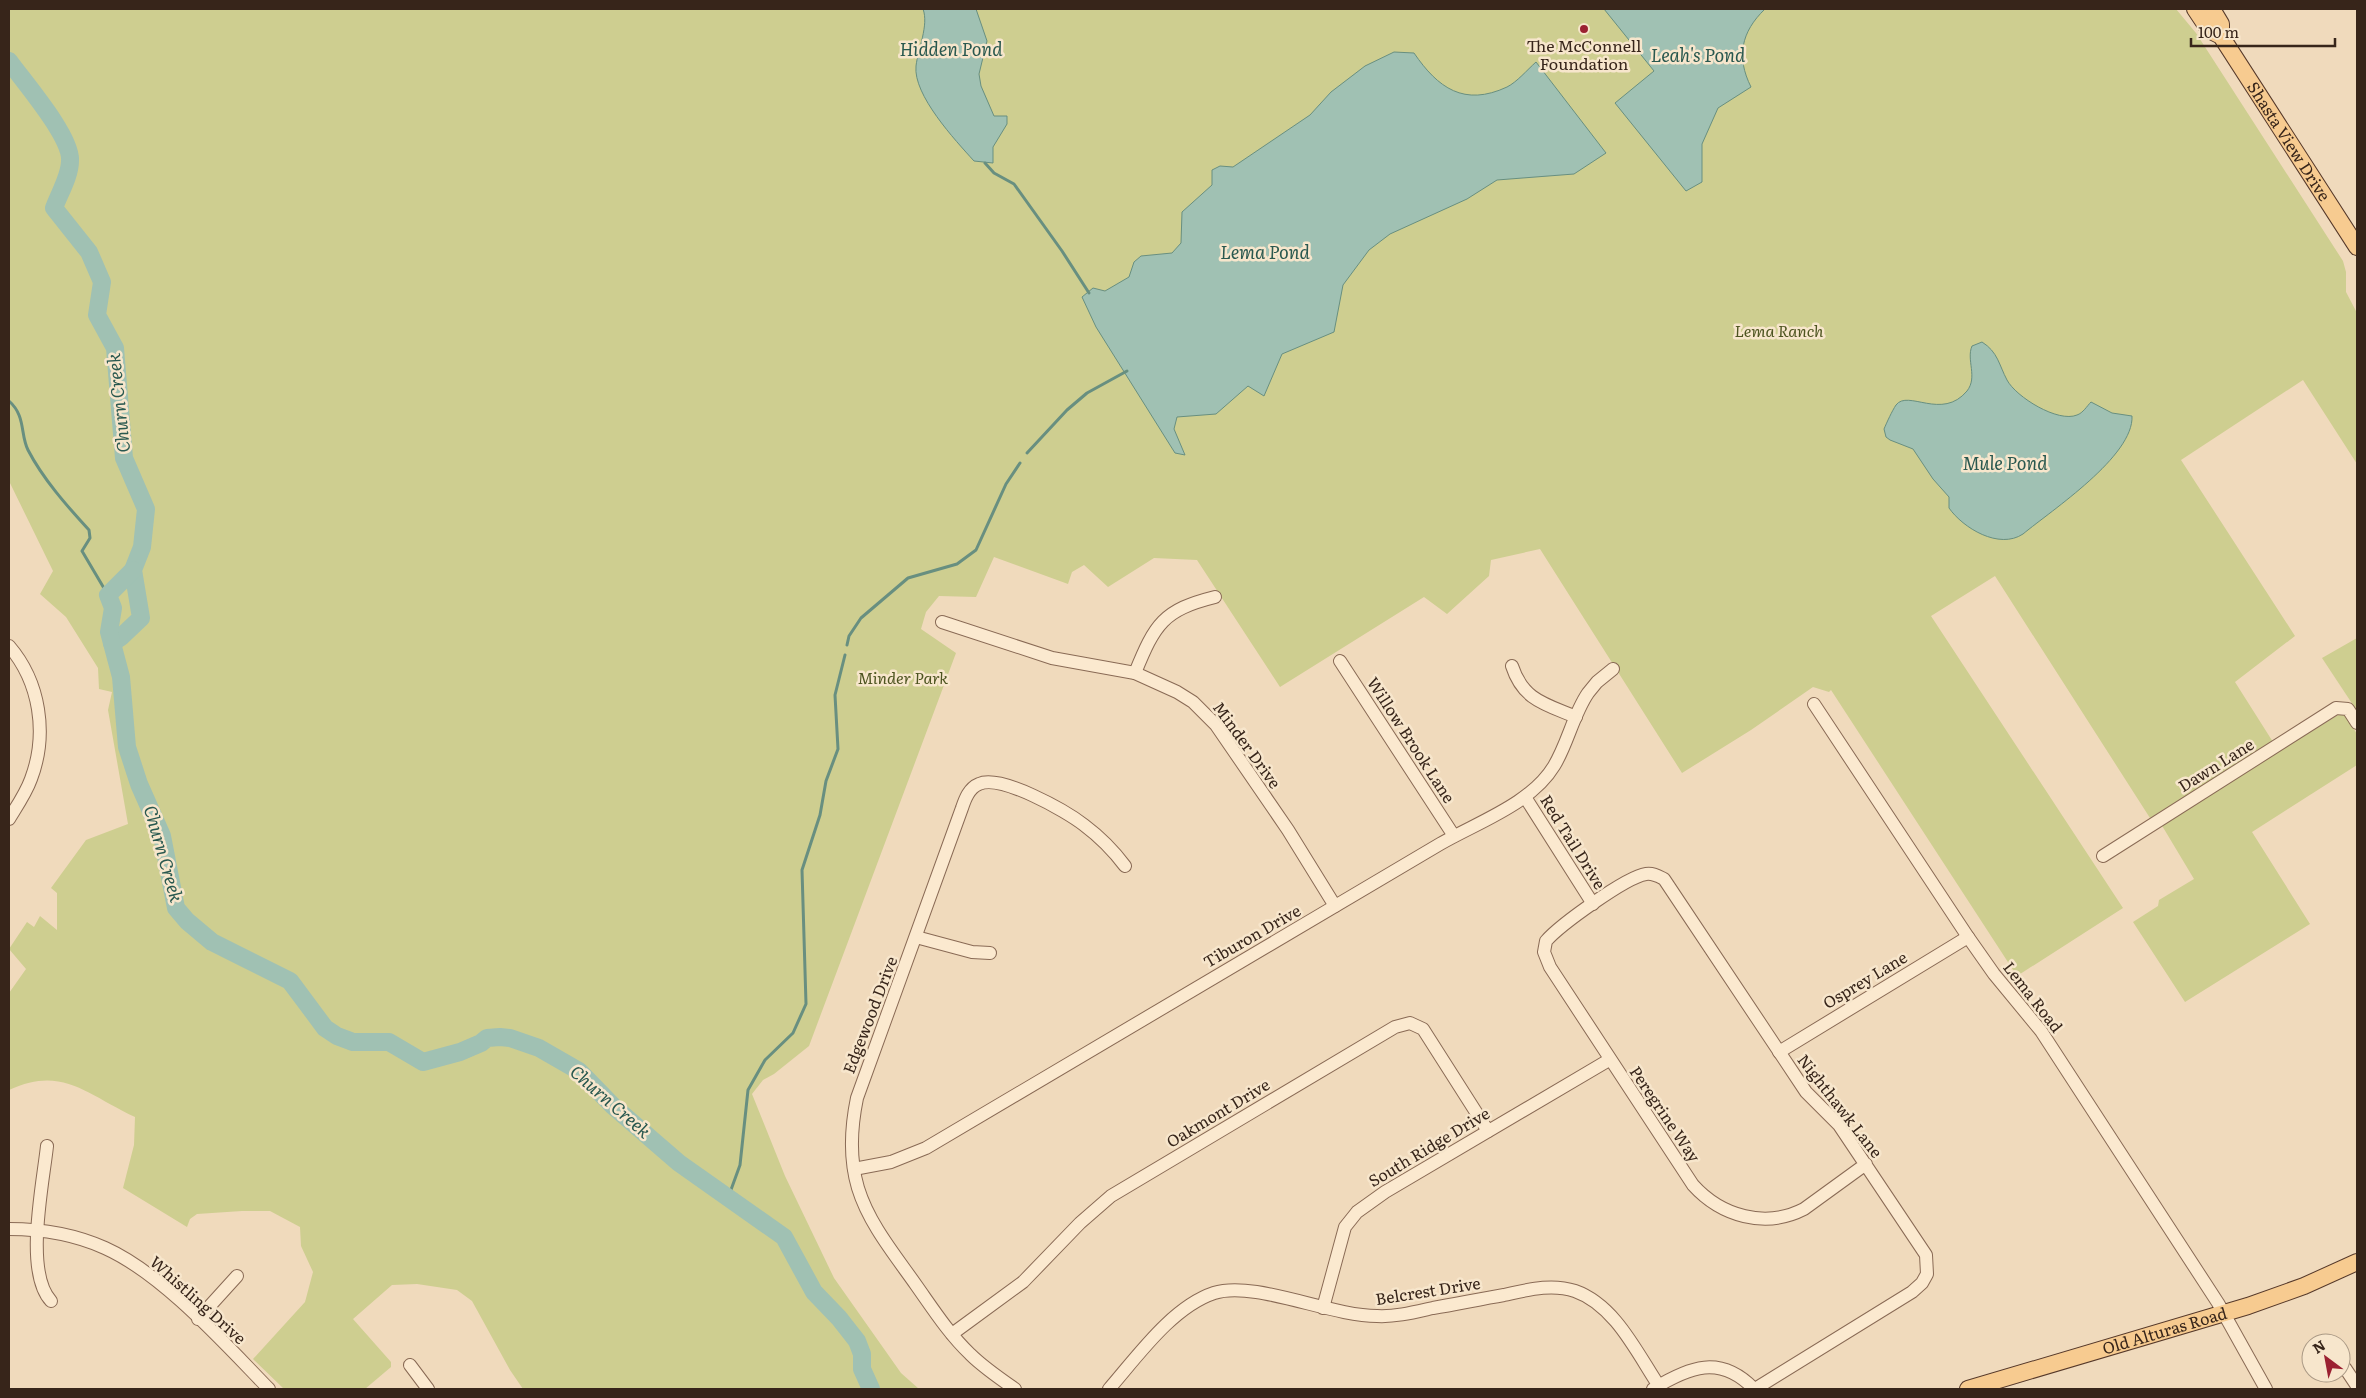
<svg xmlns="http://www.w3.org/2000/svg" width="2366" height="1398" font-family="Literata,serif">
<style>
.green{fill:#cece90}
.water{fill:#a0c1b3;stroke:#688f80}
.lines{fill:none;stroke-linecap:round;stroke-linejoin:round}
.stream{stroke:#688f80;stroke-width:3}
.river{stroke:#a0c1b3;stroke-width:18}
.minor-casing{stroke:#896a55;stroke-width:14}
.major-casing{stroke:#56392a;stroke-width:18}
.minor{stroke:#fbe9cf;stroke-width:12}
.major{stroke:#f7cb90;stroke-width:16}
.poi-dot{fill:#9b2131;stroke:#f7e6cc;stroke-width:2}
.labels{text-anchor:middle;stroke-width:5;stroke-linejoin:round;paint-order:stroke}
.poi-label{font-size:16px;fill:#37251a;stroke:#f7e6cc}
.street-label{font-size:16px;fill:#37251a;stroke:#f7e6cc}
.park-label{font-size:16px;font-style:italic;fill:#4d5420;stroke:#f7e6cc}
.water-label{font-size:18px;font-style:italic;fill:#29584f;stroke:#f7e6cc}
</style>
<rect width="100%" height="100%" fill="#f0dabc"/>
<!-- green -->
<g class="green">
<path d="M9,9H2176L2196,33L2343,261L2346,272V292L2357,313V464L2303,380L2181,460L2295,636L2235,682L2273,742L2150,818L1995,576L1931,616L2123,908L2017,976L1831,690L1829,692L1813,687L1751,730L1682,773L1540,549L1491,560L1489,576L1447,614L1424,597L1280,687L1197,560L1154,558L1108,587L1084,565L1072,572L1068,584L994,557L976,597L939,596L926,612L921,629L956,653L809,1046L774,1074L763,1080L752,1094L785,1176L834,1278L901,1373L919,1389H523L510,1370L472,1301L457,1290L417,1284L392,1285L353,1319L391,1362V1367L365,1389H284L253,1359L305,1302L313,1272L301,1246L300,1227L270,1211H242L197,1214L190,1219L187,1227L123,1188L134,1145L135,1117C87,1095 63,1065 9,1090V993L26,969L9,949L27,922L34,927L40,916L57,930V893L51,888L86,840L128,824L108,710L112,692L99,689L98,668L66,617L40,594L53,571L9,481Z"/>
<polygon points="2357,638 2357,711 2322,658"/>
<polygon points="2343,712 2357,734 2357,765 2252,832 2310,924 2185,1002 2133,922 2158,906 2159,900 2194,879 2161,824"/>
</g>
<!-- water -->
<g class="water">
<path d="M923,9H976L987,41L979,74L981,86L994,116H1007V124L993,147V163L974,161C955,140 913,95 916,66C918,49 929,25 923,9Z"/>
<path d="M1604,9H1765C1741,32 1736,57 1751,87L1718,108L1702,144V182L1686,191L1615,103L1654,71Z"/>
<path d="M1394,52L1414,53C1438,88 1464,107 1507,87C1517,82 1527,70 1536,62L1606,153L1574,174L1497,180L1467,199L1390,234L1369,250L1343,285L1334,332L1282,354L1264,396L1248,386L1216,414L1177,417L1174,429L1185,455L1175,453L1096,327L1082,297L1093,288L1105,291L1129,277L1134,262L1141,256L1172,253L1181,243L1182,212L1212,185V170L1220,166L1233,167L1310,115L1331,92L1365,66Z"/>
<path d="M1982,342C1998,352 1999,365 2007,380C2016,397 2058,423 2077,415C2083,413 2087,406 2091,402L2112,413L2132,416C2134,456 2052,510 2023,534C1999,550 1963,528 1949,508V497L1933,479L1913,449L1890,440L1886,437L1884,429C1887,422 1892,411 1896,405C1908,389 1942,421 1967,391C1978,377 1966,360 1972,346Z"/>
</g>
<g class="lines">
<!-- stream -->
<g class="stream">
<polyline points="985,163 994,173 1014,184 1062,251 1089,293"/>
<path d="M9,401C26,416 20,434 28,450C43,479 67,506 89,530L90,538L82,551L108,595"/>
<polyline points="1027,453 1067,410 1087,393 1127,371"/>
<polyline points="847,645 849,636 861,618 908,578 957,564 976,550 1006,484 1020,463"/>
<polyline points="728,1198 740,1165 748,1090 765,1060 793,1033 806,1004 802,870 820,815 826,781 838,749 835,695 845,655"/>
</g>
<!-- river -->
<g class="river">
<path d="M9,61C24,82 72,137 70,161C70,176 59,194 54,208L89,252L102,282L97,315L115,348L124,458L146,509L142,547L133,570L141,618L121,637L112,643"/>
<polyline points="133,570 108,595 113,608 109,632 121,677 127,747 139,784 162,836 176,908 187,921 212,942 290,981 325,1028 337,1036 353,1042 389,1042 423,1062 460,1052 481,1043 487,1038 500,1037 510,1038 539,1048 579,1071 613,1106 679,1163 784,1237 814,1292 839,1318 857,1341 862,1354 862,1369 871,1389"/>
</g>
<!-- minor casing -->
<g class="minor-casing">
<g id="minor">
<polyline points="942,622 1052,658 1135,673 1177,692 1193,702 1216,725 1288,830 1335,906"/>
<path d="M9,646C40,682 48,734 31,779C26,793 17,806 9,819"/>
<polyline points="1340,661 1454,836"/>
<path d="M1512,666C1523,700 1545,704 1576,717"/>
<path d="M1135,673C1155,624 1163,610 1215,597"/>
<polyline points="1814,704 1968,937 1994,974 2041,1031 2218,1303 2266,1389"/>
<polyline points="1525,797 1593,904"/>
<polyline points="2103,856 2336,708 2348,709 2357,723"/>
<polyline points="916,937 972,952 990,953"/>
<polyline points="1779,1052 1968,937"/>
<path d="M47,1146C43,1184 24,1272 51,1301"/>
<path d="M854,1169L891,1162L926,1148L1440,844C1478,822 1531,804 1554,766C1568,743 1573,715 1588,693L1597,682L1613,669"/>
<path d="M9,1229C42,1229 74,1234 105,1248C163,1274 225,1344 269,1389"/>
<polyline points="1323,1308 1345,1227 1357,1212 1385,1192 1609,1060"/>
<polyline points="198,1319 237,1276"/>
<polyline points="952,1334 1023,1282 1080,1223 1111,1196 1395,1027 1410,1023 1423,1029 1488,1131"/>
<polyline points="410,1365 428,1389"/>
<polyline points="2345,1368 2357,1386"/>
<path d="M1015,1389C999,1378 983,1367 970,1354C949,1334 933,1309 916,1285C895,1255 869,1224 858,1188C849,1158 851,1127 857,1098L962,808C965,799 969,788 979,784C1001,774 1066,811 1084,825C1100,837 1113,850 1125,866"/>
<path d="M1109,1389C1137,1357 1172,1307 1214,1293C1254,1280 1330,1316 1377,1316C1396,1317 1415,1312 1433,1308C1457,1304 1480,1299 1504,1295C1527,1290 1551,1283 1575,1291C1615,1305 1637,1353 1659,1386"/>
<path d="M1653,1389C1689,1367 1720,1354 1754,1389"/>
<path d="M1755,1389L1912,1292L1922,1283L1927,1274L1926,1255L1839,1125L1806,1092L1664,879C1658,876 1653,873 1646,874C1626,877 1560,925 1546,941L1544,952L1550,967L1693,1185C1721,1216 1765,1229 1804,1209L1866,1164"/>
</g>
</g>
<!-- major casing -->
<g class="major-casing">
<g id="major">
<path id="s1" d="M2195,9L2209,30L2221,36L2357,247"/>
<polyline points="2212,9 2221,24 2221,36"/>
<path id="s2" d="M1968,1389L2248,1306L2304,1286L2357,1262"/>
</g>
</g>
<!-- minor -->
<use href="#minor" class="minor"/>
<!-- major -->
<use href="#major" class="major"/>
</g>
<!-- markers -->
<circle class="poi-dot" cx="1584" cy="29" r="5"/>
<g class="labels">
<!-- poi labels -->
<g class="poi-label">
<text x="1584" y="52">The McConnell<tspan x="1584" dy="18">Foundation</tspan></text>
</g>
<!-- street labels -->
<g class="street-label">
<text dy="6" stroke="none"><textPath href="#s1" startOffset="164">Shasta View Drive</textPath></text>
<text transform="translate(1411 740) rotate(57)" y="6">Willow Brook Lane</text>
<text transform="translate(1247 745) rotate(54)" y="6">Minder Drive</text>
<text transform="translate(2216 765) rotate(-32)" y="6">Dawn Lane</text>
<text transform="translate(1573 842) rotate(58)" y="6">Red Tail Drive</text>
<text transform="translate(1252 936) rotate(-30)" y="6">Tiburon Drive</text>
<text transform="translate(1865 980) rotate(-31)" y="6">Osprey Lane</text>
<text transform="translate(2033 997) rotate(52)" y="6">Lema Road</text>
<text transform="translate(870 1015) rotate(-69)" y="6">Edgewood Drive</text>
<text transform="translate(1840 1106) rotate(52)" y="6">Nighthawk Lane</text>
<text transform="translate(1218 1113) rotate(-31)" y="6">Oakmont Drive</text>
<text transform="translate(1665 1114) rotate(56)" y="6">Peregrine Way</text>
<text transform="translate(1429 1147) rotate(-31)" y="6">South Ridge Drive</text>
<text transform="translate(1428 1291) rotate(-9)" y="6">Belcrest Drive</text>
<text transform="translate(198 1300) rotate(42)" y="6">Whistling Drive</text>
<text dy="6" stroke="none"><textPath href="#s2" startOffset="205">Old Alturas Road</textPath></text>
</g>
<!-- park labels -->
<g class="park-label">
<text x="1779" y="337">Lema Ranch</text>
<text x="903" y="684">Minder Park</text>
</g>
<!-- water labels -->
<g class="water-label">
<text x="951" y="56">Hidden Pond</text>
<text x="1698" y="62">Leah's Pond</text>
<text x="1265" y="259">Lema Pond</text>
<text transform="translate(119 403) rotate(-96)" y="6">Churn Creek</text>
<text x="2005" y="470">Mule Pond</text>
<text transform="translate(163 854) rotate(74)" y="6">Churn Creek</text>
<text transform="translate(610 1102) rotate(41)" y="6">Churn Creek</text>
</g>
</g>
<!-- border -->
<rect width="2366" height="1398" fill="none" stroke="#37251a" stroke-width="20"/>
<!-- north arrow -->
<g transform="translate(2326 1358) rotate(328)"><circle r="24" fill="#f7e6cc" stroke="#aa9985"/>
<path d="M0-4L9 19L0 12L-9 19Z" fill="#9b2131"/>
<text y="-8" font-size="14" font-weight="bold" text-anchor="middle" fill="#37251a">N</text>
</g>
<!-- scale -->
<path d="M2191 38v8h144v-8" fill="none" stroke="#37251a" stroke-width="2.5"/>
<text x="2198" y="38" font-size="15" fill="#37251a" stroke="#f7e6cc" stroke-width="4" paint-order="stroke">100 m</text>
</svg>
